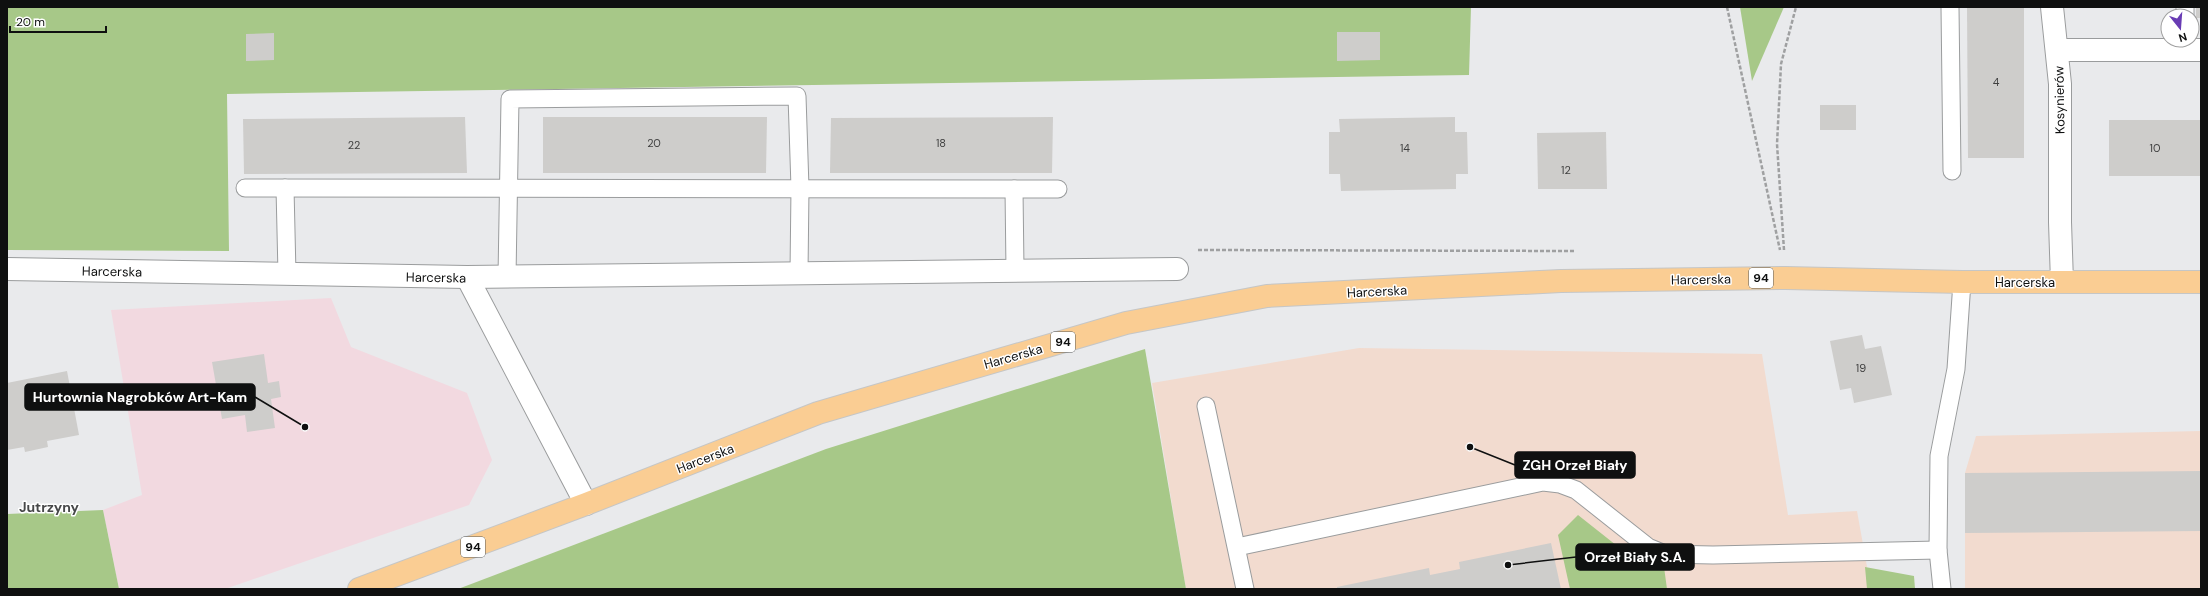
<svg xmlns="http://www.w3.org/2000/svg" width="2208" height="596" font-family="'DM Sans',sans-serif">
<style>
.commercial{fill:#f2d9e0}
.industrial{fill:#f2dbcf}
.green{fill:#a7c888}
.building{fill:#cecdcb}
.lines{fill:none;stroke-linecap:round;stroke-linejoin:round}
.service-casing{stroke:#9a9c9d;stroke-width:19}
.minor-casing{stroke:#9a9c9d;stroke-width:24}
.primary-casing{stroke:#c5c6c6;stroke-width:24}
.path{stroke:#9fa0a1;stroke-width:2.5;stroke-dasharray:4 2;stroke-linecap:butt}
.service{stroke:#fff;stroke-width:17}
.minor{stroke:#fff;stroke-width:22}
.primary{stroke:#facd93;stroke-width:22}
.labels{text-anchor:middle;stroke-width:3;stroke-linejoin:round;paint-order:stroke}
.number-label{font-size:11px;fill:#3f3f3f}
.shield{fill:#fff;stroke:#575858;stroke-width:1}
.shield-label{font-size:12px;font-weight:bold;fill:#0f1010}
.street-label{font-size:13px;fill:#0f1010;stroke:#fff}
.neighbourhood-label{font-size:14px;font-weight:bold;fill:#474849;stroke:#fff}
.leader{fill:none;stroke:#0f1010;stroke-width:1.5}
.callout-dot{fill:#0f1010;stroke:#fff;stroke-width:1.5}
.callout{fill:#0f1010;stroke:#0f1010;stroke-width:1.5}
.callout-label{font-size:14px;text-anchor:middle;font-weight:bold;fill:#fff}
</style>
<rect width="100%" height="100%" fill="#e9eaec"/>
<!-- commercial -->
<polygon class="commercial" points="331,298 351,347 467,393 492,460 469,505 225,589 119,589 103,510 142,495 111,310"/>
<!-- industrial -->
<g class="industrial">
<polygon points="1359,348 1762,354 1788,515 1857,511 1871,589 1186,589 1152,383"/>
<polygon points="2201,431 2201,589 1965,589 1965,473 1976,436"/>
</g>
<!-- green -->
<g class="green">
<polygon points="7,7 1471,7 1469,75 227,94 229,251 7,250"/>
<polygon points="1740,7 1784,7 1752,81"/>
<polygon points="1145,349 1186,589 458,589 826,449"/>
<polygon points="103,510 119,589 7,589 7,514"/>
<polygon points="1578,515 1645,568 1664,567 1667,589 1570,589 1558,535"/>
<polygon points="1865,567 1914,576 1915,589 1867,589"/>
</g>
<!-- building -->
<g class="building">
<polygon points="1967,7 2024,7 2024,158 1968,158"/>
<rect x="2196" y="7" width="5" height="11"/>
<polygon points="1337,32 1380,32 1380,60 1337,61"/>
<polygon points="274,33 274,60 246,61 246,34"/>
<rect x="1820" y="105" width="36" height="25"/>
<polygon points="465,117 467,173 244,174 243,119"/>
<polygon points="543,117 767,117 766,173 543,173"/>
<polygon points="1053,117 1052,173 830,173 831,118"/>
<polygon points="1455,117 1455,132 1467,132 1468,174 1456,174 1456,189 1341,191 1340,174 1329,174 1329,132 1340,132 1339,119"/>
<rect x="2109" y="120" width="92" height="56"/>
<polygon points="1606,132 1607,189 1538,189 1537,133"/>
<polygon points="1862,335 1865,349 1881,346 1892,395 1854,403 1851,388 1840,390 1830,341"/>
<polygon points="264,354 268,383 279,381 281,397 271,399 275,428 247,432 245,415 222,419 212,362"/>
<polygon points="67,371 79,435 47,441 48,447 25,452 24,447 7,450 7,383"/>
<polygon points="2201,471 2201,531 1965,533 1965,473"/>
<polygon points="1551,543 1561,589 1337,589 1337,587 1429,568 1430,575 1460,569 1459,562"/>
</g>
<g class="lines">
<!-- service casing -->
<g class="service-casing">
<g id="service">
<polyline points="1950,7 1952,171"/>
<polyline points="2185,7 2185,16"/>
<polyline points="245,188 1058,189"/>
<polyline points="285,188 287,274"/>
<polyline points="1014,189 1015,270"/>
<polyline points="507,277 510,99 797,96 800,188 799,273"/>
<polyline points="1206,406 1245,589"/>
<polyline points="1237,547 1543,482 1560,484 1576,490 1648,547 1665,554 1713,555 1938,550"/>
<polyline points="1942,589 1938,550 1939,456 1956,369 1962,282"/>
</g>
</g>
<!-- minor casing -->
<g class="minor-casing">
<g id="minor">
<polyline points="2052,7 2060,84 2060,222 2062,282"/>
<polyline points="2057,50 2201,50"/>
<polyline points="7,269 467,277 1177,269"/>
<polyline points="467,277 586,504"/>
</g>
</g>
<!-- primary casing -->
<g class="primary-casing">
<polyline id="primary" points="359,589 586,504 818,413 1126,323 1267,296 1561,281 1786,278 1962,282 2201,282"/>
</g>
<!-- path -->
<g class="path">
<polyline points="1727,7 1780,250"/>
<polyline points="1198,250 1575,251"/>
<polyline points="1784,250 1777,144 1781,64 1796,7"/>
</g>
<!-- service -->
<use href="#service" class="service"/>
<!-- minor -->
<use href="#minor" class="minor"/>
<!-- primary -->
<use href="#primary" class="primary"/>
</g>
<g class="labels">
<!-- number labels -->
<g class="number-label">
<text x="1996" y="86">4</text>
<text x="654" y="147">20</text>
<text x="941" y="147">18</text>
<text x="354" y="149">22</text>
<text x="1405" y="152">14</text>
<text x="2155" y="152">10</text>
<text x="1566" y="174">12</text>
<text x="1861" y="372">19</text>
</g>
<!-- shield labels -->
<g class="shield">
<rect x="1749" y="268" width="24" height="20" rx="3"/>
<rect x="1051" y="332" width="24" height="20" rx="3"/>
<rect x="461" y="537" width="24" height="20" rx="3"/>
</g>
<g class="shield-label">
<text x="1761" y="282">94</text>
<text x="1063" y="346">94</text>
<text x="473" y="551">94</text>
</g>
<!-- street labels -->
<g class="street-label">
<text transform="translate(2059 100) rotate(-91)" y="5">Kosynierów</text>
<text transform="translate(112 271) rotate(1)" y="5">Harcerska</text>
<text transform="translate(436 277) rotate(1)" y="5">Harcerska</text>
<text transform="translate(1701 279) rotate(-1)" y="5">Harcerska</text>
<text x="2025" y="287">Harcerska</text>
<text transform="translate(1377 291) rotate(-3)" y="5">Harcerska</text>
<text transform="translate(1013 356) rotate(-16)" y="5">Harcerska</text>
<text transform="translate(705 458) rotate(-21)" y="5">Harcerska</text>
</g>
<!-- neighbourhood labels -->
<g class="neighbourhood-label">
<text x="49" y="512">Jutrzyny</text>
</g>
</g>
<!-- callouts -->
<path class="leader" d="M305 427L255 397M1470 447L1515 465M1508 565L1576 557"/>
<g class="callout-dot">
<circle cx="305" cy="427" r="4"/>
<circle cx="1470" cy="447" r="4"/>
<circle cx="1508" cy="565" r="4"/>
</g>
<g class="callout">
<rect x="25" y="384" width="230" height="26" rx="4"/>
<rect x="1515" y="452" width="120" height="26" rx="4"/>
<rect x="1576" y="544" width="118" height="26" rx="4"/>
</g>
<g class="callout-label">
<text x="140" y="402">Hurtownia Nagrobków Art-Kam</text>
<text x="1575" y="470">ZGH Orzeł Biały</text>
<text x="1635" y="562">Orzeł Biały S.A.</text>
</g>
<!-- border -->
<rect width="2208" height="596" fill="none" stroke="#0f1010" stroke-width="16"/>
<!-- north arrow -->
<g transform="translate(2180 28) rotate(163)"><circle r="19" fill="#ffffff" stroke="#9f9f9f"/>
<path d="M0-3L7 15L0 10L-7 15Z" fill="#693cb4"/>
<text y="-6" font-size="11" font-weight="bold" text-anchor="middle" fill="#0f1010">N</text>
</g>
<!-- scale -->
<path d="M10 26v6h96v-6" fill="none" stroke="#0f1010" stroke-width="2"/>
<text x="16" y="26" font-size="12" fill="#0f1010" stroke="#ffffff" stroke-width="3" paint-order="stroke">20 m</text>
</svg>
